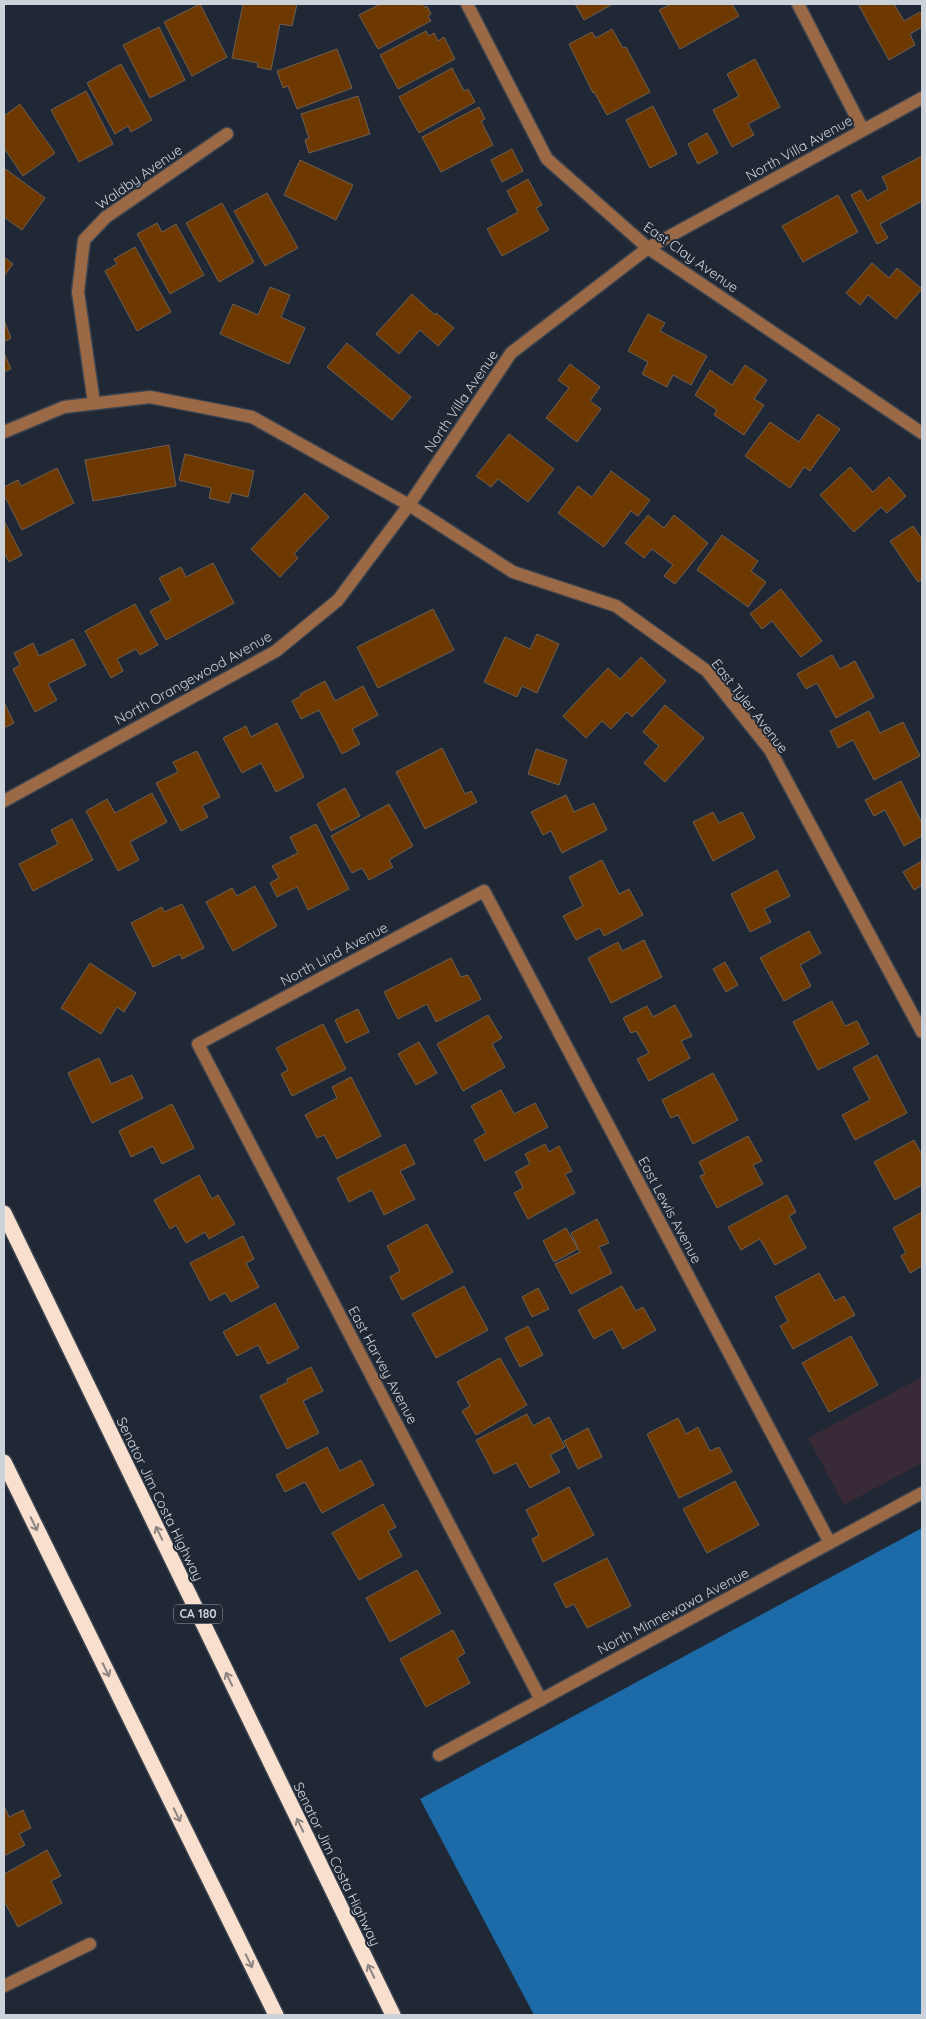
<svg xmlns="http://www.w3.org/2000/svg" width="926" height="2019" font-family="Quicksand,sans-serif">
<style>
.commercial{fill:#382a36}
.water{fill:#1c6aa7}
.building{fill:#6d3900;stroke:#6d5f54}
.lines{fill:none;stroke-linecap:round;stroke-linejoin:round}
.minor-casing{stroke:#3b434f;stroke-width:15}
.highway-casing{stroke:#3b434f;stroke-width:18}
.minor{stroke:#9b6946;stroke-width:12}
.highway{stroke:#f9dfce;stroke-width:15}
.oneway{stroke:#8c8481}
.labels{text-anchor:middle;stroke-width:4;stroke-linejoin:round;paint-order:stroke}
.shield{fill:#1f2834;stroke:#989fa8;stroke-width:1}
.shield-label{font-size:12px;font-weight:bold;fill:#ccd2da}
.street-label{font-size:14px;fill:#ccd2da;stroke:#1f2834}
</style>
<rect width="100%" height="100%" fill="#1f2834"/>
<!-- commercial -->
<polygon class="commercial" points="922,1377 922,1463 844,1505 808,1438"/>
<!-- water -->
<polygon class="water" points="922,1528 922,2015 534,2015 420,1799"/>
<!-- building -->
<g class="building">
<polygon points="200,4 227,57 192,76 164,22"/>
<polygon points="243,4 297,4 292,26 280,24 271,70 257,67 258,63 232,58"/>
<polygon points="380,4 423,4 425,8 427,6 431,14 428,16 431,21 378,49 359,15"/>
<polygon points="575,4 610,4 611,5 584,20"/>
<polygon points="671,4 732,4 739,16 680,49 659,10"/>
<polygon points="858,4 894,4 904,21 920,12 922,15 922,27 910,34 915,45 889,60"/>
<polygon points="159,27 185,80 150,98 123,45"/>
<polygon points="612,29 623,48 626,47 650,92 607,115 594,92 593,93 569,44 592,32 596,38"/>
<polygon points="426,31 429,36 434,33 438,41 444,37 455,59 398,89 380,55"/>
<polygon points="337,49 352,88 297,109 288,86 283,88 277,71"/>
<polygon points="755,59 780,107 748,124 754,135 732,147 713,110 739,96 727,74"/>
<polygon points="121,64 152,120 131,132 128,126 115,134 87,83"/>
<polygon points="452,68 464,91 468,89 475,102 419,133 399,97"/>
<polygon points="86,91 113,144 79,162 51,110"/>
<polygon points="358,96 370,134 309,153 305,140 309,138 301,114"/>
<polygon points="20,104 55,153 23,176 4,148 4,116"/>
<polygon points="653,106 677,154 650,168 626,120"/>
<polygon points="479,107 485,119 481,121 493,145 441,172 422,137"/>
<polygon points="707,133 718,153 698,164 688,144"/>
<polygon points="512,149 523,171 502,182 491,160"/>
<polygon points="922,156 922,201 880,224 888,238 877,244 851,195 861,190 867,201 888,189 882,177"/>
<polygon points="300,160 353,185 336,220 284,195"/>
<polygon points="4,168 45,198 22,230 4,217"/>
<polygon points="528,179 542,205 536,208 549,230 502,256 487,229 518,212 507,191"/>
<polygon points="267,193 298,248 265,266 234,211"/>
<polygon points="838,195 858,232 803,262 782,226"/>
<polygon points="222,203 254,262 219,282 186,223"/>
<polygon points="157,223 162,232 176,224 204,275 170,294 137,234"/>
<polygon points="135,247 171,312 137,331 105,271 117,264 114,259"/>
<polygon points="4,257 13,264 4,276"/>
<polygon points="872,263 889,278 897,268 922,289 896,319 868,295 860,305 846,293"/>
<polygon points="270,287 290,295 281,317 305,328 289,364 220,334 233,304 258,315"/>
<polygon points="412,294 435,315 436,313 454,328 438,346 420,330 399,354 376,334"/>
<polygon points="648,314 665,323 660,331 707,356 691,385 673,375 667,387 642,374 648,362 628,351"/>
<polygon points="4,320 11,338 4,342"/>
<polygon points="347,343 411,397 392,420 327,367"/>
<polygon points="4,353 11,369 4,372"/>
<polygon points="570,364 600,387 590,401 601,409 577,442 546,418 569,388 558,380"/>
<polygon points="745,365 767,380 754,399 764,405 744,435 714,415 717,410 695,395 710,370 732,385"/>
<polygon points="818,414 840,429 810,471 804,467 790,488 745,456 770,422 799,442"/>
<polygon points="509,434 554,469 528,502 498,479 491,487 476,476"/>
<polygon points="169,445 176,486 93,501 85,460"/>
<polygon points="185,454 254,471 248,497 232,493 229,503 209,498 211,488 179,480"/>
<polygon points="850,467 873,492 889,477 906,496 887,513 881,507 854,532 820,495"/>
<polygon points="57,468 74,503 22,530 4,495 4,487 18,480 21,486"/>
<polygon points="611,471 650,500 638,516 631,511 604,547 558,513 578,486 592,497"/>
<polygon points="305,493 329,517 294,554 298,558 280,577 251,549"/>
<polygon points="648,515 664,528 674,515 708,543 675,584 664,576 673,565 652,549 644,558 625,543"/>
<polygon points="4,521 22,555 9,562 4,553"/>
<polygon points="913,526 922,539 922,579 918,582 890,541"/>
<polygon points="722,535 758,561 751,571 766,582 748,607 697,570"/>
<polygon points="213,563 234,603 166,640 150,611 171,600 159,578 181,567 186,577"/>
<polygon points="781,589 822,641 801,657 772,621 762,629 750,614"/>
<polygon points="135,604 158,645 140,655 136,649 117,659 123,671 111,678 85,631"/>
<polygon points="433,609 454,650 378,688 357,647"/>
<polygon points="537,634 559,644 537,693 522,686 517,697 484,682 505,637 530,649"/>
<polygon points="73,639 86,665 48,684 57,700 35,712 13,669 20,665 14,653 33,643 39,656"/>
<polygon points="832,655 840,669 855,661 874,697 836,718 817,683 806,689 797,674"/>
<polygon points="641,657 666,681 632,717 627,712 611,729 602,721 586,738 563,716 608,668 620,679"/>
<polygon points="325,681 335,701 363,686 378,715 352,729 360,744 342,754 319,710 301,719 292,701 301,696 300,694"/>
<polygon points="4,702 14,723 4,728"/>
<polygon points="665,705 704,738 665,782 644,763 659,746 643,732"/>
<polygon points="869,711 880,733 903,722 920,756 874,780 853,740 838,748 830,731"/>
<polygon points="277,723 304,777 276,792 261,763 242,773 223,738 246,726 251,737"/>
<polygon points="442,748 465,794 471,791 477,802 425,829 396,772"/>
<polygon points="536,749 567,760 559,785 528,774"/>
<polygon points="197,751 220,797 202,806 208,817 181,831 156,783 178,772 173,762"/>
<polygon points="901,781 922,823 922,836 904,846 885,810 874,816 865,800"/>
<polygon points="345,788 360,816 331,831 317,804"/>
<polygon points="152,793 167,822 130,842 139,860 118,871 86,811 107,799 115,813"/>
<polygon points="566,795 574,812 594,803 607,830 562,853 551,831 543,835 531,812"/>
<polygon points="389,804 413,846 389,860 393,867 369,880 362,868 352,873 331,836"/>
<polygon points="713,812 719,823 742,812 755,838 713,861 693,822"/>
<polygon points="72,819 93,860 33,891 19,864 58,844 51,830"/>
<polygon points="316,824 349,889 308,910 297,887 277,897 270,883 279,878 272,866 298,853 290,837"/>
<polygon points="602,860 619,894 629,889 643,915 604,936 600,928 576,940 563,916 583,906 569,877"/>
<polygon points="922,861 922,885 914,890 903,872"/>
<polygon points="777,870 790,896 764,909 771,922 750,932 731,894"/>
<polygon points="255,886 277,926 233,951 206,902 232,888 237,896"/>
<polygon points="182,904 204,948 182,959 180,954 153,967 131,923 162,907 164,912"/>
<polygon points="809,931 821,953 800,965 811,986 784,1001 760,958"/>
<polygon points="644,940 662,977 611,1003 588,958 618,942 622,951"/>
<polygon points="451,958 461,977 468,975 481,999 436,1022 427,1004 398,1019 384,992"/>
<polygon points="725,962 738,985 726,992 713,969"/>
<polygon points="90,963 136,993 124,1012 117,1007 101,1034 61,1008"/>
<polygon points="832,1001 845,1026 857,1021 869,1044 818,1070 793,1022"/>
<polygon points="675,1005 692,1036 681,1041 690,1058 649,1081 637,1059 649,1053 636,1031 631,1033 623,1018 647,1006 653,1017"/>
<polygon points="358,1009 369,1032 346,1043 335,1020"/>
<polygon points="488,1015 502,1038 492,1044 505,1067 463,1091 437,1044"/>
<polygon points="323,1024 346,1069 292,1096 281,1074 288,1070 276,1048"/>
<polygon points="419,1042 437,1073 416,1085 398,1054"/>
<polygon points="877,1055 907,1113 855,1140 842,1115 870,1100 853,1068"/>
<polygon points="99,1058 111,1084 132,1075 143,1098 92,1123 68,1073"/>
<polygon points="713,1073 738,1120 693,1144 678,1115 671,1118 662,1100"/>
<polygon points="351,1077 381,1136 337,1159 324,1135 317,1138 305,1115 337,1098 332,1087"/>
<polygon points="501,1090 514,1114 535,1103 548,1127 485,1161 474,1140 486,1133 471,1106"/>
<polygon points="172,1104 194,1148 162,1164 153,1146 131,1157 119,1131"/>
<polygon points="748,1136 762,1161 753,1165 763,1184 717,1208 700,1176 705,1174 699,1162"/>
<polygon points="914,1140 922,1155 922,1185 895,1200 874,1162"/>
<polygon points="405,1144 415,1164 400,1171 415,1199 384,1215 372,1190 349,1202 337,1178"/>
<polygon points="545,1144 549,1152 559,1146 572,1171 565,1174 575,1193 528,1219 514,1193 523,1188 515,1172 530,1164 525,1154"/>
<polygon points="199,1175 212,1199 218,1195 235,1224 209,1239 205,1232 186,1243 176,1225 170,1229 154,1200"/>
<polygon points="787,1195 796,1212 789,1216 806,1248 775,1265 760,1239 741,1250 728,1227"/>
<polygon points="922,1212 922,1266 910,1273 901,1256 906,1253 893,1228"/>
<polygon points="597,1219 609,1243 599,1247 612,1273 571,1294 555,1264 580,1252 571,1233"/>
<polygon points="427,1224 453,1272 402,1300 390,1277 400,1271 387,1246"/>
<polygon points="566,1228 578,1249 554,1262 543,1241"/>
<polygon points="243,1236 254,1259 246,1263 259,1287 231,1302 225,1293 210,1301 190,1263"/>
<polygon points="819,1273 835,1301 844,1296 855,1315 793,1349 780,1326 788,1321 775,1297"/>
<polygon points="464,1286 488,1330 436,1358 412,1314"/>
<polygon points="622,1286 636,1311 643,1307 656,1330 623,1349 612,1329 594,1339 578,1310"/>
<polygon points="538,1288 549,1309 532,1317 522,1297"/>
<polygon points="275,1303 299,1348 268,1364 258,1345 237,1356 223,1332"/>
<polygon points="528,1326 543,1355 520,1367 505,1338"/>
<polygon points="851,1336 878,1385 829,1412 802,1363"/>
<polygon points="500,1358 527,1405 476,1435 462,1411 470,1406 457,1382"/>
<polygon points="311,1367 323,1391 303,1401 319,1433 287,1449 260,1396 288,1382 287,1379"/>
<polygon points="527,1414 533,1426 549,1417 565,1447 550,1455 560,1472 530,1488 516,1463 494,1474 476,1440"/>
<polygon points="678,1418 686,1434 698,1427 710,1451 719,1447 732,1472 679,1498 647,1434"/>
<polygon points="588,1428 602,1457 578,1469 564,1441"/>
<polygon points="327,1447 340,1471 361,1460 374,1485 322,1513 305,1482 285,1492 276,1475"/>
<polygon points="735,1481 759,1525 707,1553 683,1509"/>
<polygon points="569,1487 594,1535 543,1562 532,1539 539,1535 526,1510"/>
<polygon points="383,1504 396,1527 388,1531 402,1556 359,1580 332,1533"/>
<polygon points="607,1558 631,1606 587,1628 574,1604 566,1608 554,1584"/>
<polygon points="417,1570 441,1613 390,1642 366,1598"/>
<polygon points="453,1630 465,1653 457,1658 470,1683 426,1707 400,1659"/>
<polygon points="4,1806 9,1817 23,1810 31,1828 19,1834 25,1845 4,1856"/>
<polygon points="47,1850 61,1876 51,1881 62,1903 18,1927 4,1901 4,1874"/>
</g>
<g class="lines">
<!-- minor casing -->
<g class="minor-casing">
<g id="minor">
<polyline points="467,4 547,159 648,248 922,433"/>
<polyline points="798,4 863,130"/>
<polyline points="94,403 78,292 84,240 106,217 227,134"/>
<polyline points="4,432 64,407 150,397 252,417 409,505 513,572 616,606 707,671 770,750 922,1032"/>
<polyline points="4,801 276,651 338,600 409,505 511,353 648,248 922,98"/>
<polyline points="541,1700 198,1044 484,891 830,1543"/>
<polyline points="439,1755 922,1493"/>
<polyline points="4,1986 90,1944"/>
</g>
</g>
<!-- highway casing -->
<g class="highway-casing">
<g id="highway">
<polyline points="4,1213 393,2015"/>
<polyline points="4,1462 276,2015"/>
</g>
</g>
<!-- minor -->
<use href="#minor" class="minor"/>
<!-- highway -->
<use href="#highway" class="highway"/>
</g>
<!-- one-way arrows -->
<defs><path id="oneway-shaft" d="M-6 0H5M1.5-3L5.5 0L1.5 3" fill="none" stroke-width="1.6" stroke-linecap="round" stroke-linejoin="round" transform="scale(1.25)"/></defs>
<g class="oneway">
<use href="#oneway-shaft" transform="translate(34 1524) rotate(64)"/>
<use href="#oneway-shaft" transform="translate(159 1533) rotate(-116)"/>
<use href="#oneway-shaft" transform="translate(106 1670) rotate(64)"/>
<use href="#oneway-shaft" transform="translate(229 1679) rotate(-116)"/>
<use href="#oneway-shaft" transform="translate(177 1815) rotate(64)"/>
<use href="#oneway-shaft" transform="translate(300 1825) rotate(-116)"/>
<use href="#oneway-shaft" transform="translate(249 1961) rotate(64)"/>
<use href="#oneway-shaft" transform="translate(371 1971) rotate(-116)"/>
</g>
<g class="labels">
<!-- shield labels -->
<rect class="shield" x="174" y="1604.5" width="48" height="19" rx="4"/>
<g class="shield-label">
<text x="198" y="1618">CA 180</text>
</g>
<!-- street labels -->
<g class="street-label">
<text transform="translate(799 148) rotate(-29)" y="5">North Villa Avenue</text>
<text transform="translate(139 177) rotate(-35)" y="5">Waldby Avenue</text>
<text transform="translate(691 257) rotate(35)" y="5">East Clay Avenue</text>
<text transform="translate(461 401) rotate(-56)" y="5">North Villa Avenue</text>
<text transform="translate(193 678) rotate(-29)" y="5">North Orangewood Avenue</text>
<text transform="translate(750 706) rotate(52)" y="5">East Tyler Avenue</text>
<text transform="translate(334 954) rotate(-28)" y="5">North Lind Avenue</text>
<text transform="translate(670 1210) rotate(62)" y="5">East Lewis Avenue</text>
<text transform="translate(383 1365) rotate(62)" y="5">East Harvey Avenue</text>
<text transform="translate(160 1499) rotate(64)" y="5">Senator Jim Costa Highway</text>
<text transform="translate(673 1611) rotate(-28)" y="5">North Minnewawa Avenue</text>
<text transform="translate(337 1864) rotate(64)" y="5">Senator Jim Costa Highway</text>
</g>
</g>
<!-- border -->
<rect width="926" height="2019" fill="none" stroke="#ccd2da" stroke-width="10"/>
</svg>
